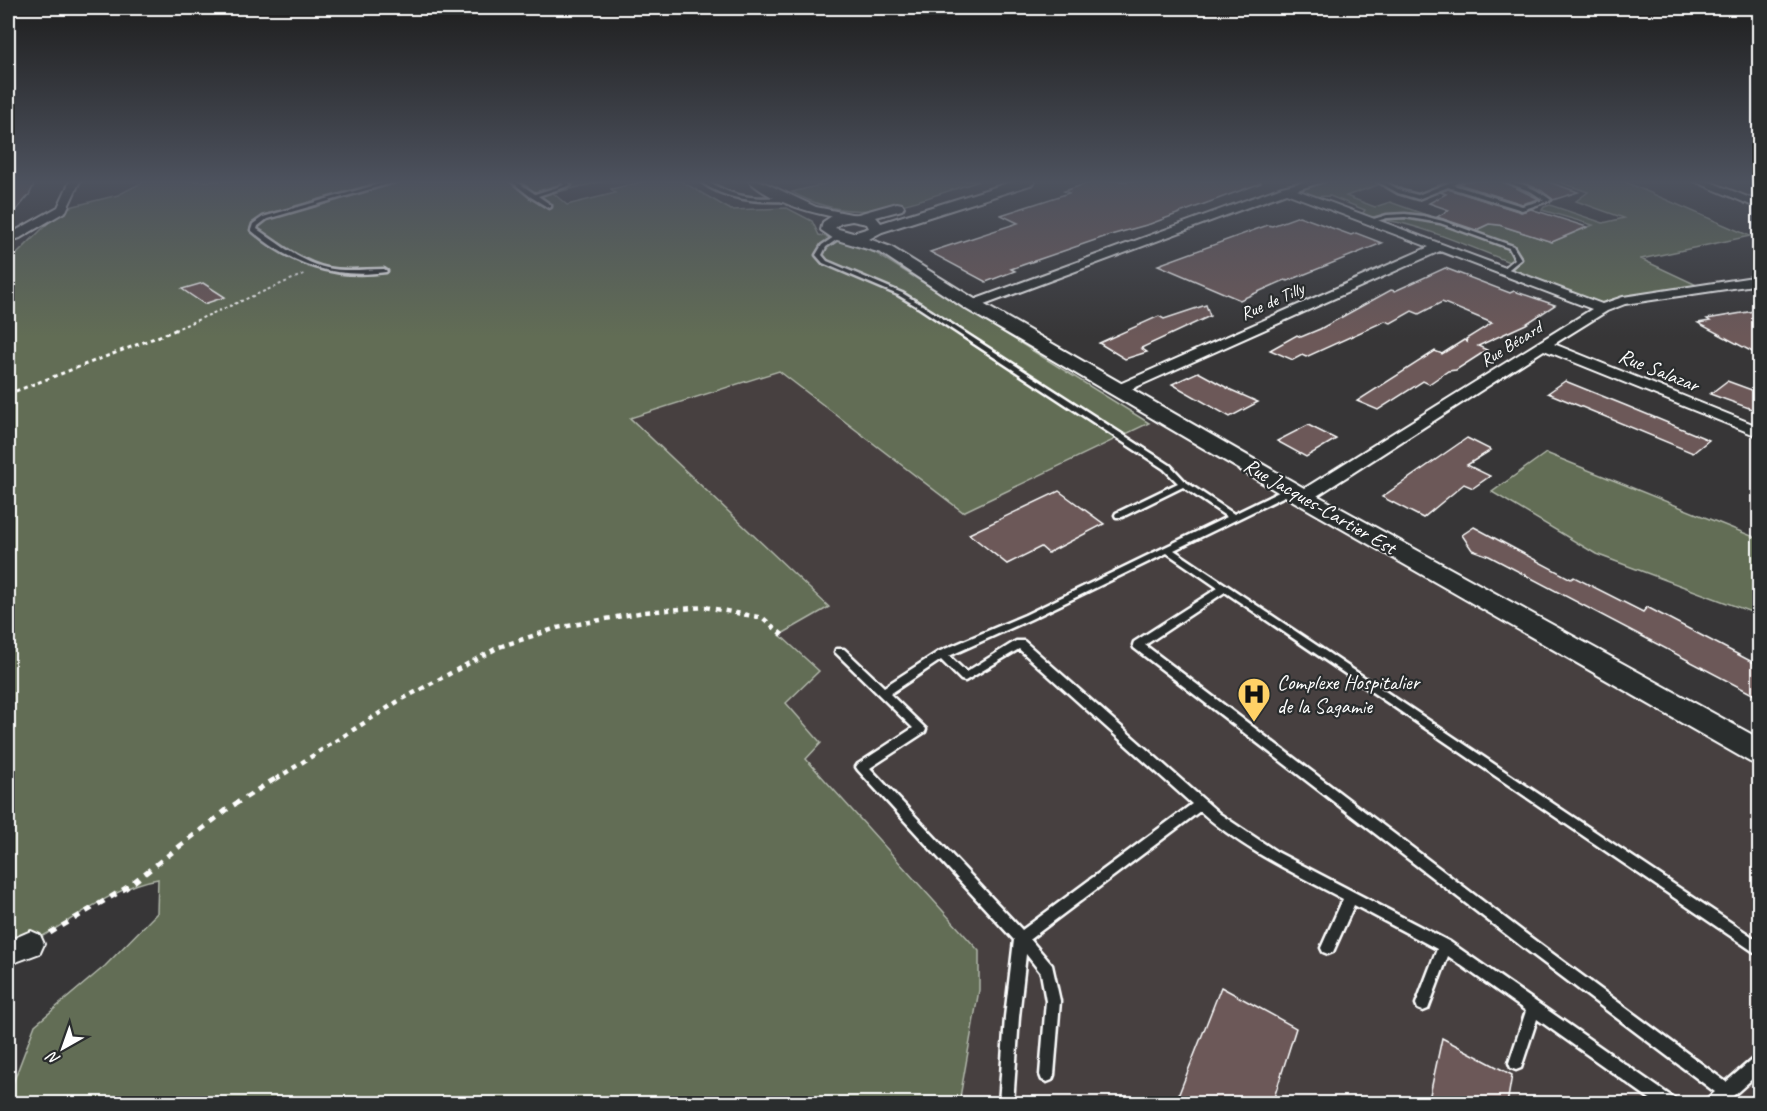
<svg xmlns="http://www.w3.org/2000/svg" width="1767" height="1111" font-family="Caveat,sans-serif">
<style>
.built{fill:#474041}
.green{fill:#626d54;stroke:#b0b6aa;stroke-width:1.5}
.building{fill:#6c5959;stroke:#fff;stroke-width:1.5}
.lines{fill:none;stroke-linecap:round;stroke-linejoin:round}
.lane-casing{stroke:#fff;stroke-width:5}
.street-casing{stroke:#fff;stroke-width:4}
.secondary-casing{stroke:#fff;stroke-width:4}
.path-far3{stroke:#fff;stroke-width:2;stroke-dasharray:3 3;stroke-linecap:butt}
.path-far2{stroke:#fff;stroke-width:3;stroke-dasharray:4 4;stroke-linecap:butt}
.path-far1{stroke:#fff;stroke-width:4.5;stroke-dasharray:5 5;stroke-linecap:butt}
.path{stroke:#fff;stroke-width:5;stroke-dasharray:7 7;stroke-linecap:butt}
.lane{fill:#2a2d2e;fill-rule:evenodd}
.street{fill:#2a2d2e;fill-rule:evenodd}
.secondary{fill:#2a2d2e;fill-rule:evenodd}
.labels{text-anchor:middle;stroke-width:4.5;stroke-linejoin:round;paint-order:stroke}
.far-street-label{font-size:18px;fill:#fff;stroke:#2a2d2e}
.street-label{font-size:21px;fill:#fff;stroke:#2a2d2e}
.poi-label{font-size:21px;fill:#fff;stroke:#2a2d2e;text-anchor:start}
</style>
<rect width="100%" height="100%" fill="#373637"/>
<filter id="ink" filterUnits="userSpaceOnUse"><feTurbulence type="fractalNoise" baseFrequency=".0167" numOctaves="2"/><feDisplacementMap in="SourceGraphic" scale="12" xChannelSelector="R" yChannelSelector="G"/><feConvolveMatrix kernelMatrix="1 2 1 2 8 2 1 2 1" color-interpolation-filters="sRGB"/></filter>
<g filter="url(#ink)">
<!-- built -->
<polygon class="built" points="779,371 964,512 1164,415 1759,754 1759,1103 959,1103 979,990 979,951 806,758 821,743 785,703 779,635 828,607 629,418"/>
<!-- green -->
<g class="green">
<path d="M145,181H605L553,193L567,205L615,193L611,189L647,181H681L731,210L787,208L812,221L819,235L863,246L877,254L1149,423L963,512L779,371L630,418L829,607L780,635L819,671L786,703L821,743L806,759L979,951V990L959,1103L8,1104V1096L35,1025L105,966L157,913L158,879C107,887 58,934 8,953V263L62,209L118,195Z"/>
<path d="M826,181H980C913,201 858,230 792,192L828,183Z"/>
<path d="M1320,181H1389L1346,196L1375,207L1390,202L1474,232L1489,224L1499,225L1552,242L1593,225L1542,210L1544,207L1550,205L1603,223L1624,218L1576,201L1588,192L1556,181H1623L1750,236L1641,259L1703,288L1602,308L1504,271L1512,263C1485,253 1393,212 1370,221L1360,217L1365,210L1330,196L1307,197L1286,189Z"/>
<polygon points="1546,453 1759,539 1759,615 1596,554 1492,492"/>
</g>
<!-- building -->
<g class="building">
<polygon points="17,181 36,181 29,195 8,220 8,197"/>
<polygon points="1094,181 1260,181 1261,183 1150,224 1107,236 1011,269 1015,271 986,282 930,252 1018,223 1001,215 1069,193 1064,191"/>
<polygon points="1466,181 1502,181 1539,199 1522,204 1459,184"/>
<polygon points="1519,181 1546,181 1578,192 1553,200 1542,191"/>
<polygon points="1448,189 1521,212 1531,209 1587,227 1552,242 1499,225 1489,224 1476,230 1437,217 1449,210 1429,203 1446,194 1440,192"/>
<polygon points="1299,216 1351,235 1356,233 1382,243 1288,281 1285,280 1240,300 1158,265 1268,225 1272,226"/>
<polygon points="1445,268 1510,293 1514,291 1555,305 1526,324 1478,346 1487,350 1456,370 1448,371 1429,384 1423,381 1378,410 1357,401 1435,351 1442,354 1464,340 1467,342 1466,339 1492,323 1442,302 1419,314 1412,311 1391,323 1385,321 1306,357 1302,355 1293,360 1270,350 1297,335 1301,337 1320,329 1391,290 1395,291"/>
<polygon points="203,283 225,297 204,304 182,289"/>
<polygon points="1206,305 1210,316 1141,348 1147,352 1125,359 1099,343 1159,316 1164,319"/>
<polygon points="1760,310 1760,356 1698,323 1710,321 1707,319"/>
<polygon points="1198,372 1231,390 1258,402 1230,417 1172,384"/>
<polygon points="1565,381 1627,406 1709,440 1693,453 1548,393"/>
<polygon points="1727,381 1760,393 1760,412 1710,394"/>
<polygon points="1308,425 1336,439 1306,457 1277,441"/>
<polygon points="1467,438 1491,450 1467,465 1490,476 1473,488 1464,484 1423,518 1382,497"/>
<polygon points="1059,491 1104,524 1048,553 1041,547 1007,564 969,534"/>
<polygon points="1474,527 1571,579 1574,577 1643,612 1647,607 1760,666 1760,698 1489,556 1472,550 1462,535"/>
<polygon points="1221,987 1296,1028 1272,1104 1175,1104"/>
<polygon points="1442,1038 1512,1075 1507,1104 1428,1104"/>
</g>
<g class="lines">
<!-- lane casing -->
<g class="lane-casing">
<g id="lane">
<path d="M390,181H398L267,219L258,226L257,229C279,244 301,262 327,268C346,272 365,269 384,269L387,271L386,272C333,279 292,265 251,230L253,224L263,217Z"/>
<polygon points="511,181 516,181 535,194 564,185 561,181 566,181 571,185 538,196 551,205 551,207 549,208 531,197"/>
<path d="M700,181C711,181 721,190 732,193C749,199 768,198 786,197L789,199L786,201C755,202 725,200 700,181Z"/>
<path d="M1377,181H1383L1402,191L1418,195L1453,181H1460L1453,185L1522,206L1544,200L1532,192L1504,181C1520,181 1538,190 1551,200L1522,210L1448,187L1418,199L1398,193Z"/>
<polygon points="1405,214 1423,216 1443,221 1513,246 1521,259 1504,273 1502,272 1502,270 1515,259 1509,248 1440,223 1405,217 1387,218 1370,223 1367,221 1387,215"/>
<path d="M837,235L842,236L826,247L822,255L827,261L902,293L922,305L1170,465L1186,482L1234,514L1287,488H1293L1294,490L1293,492L1174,550L1760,942V956L1225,592L1145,645L1530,937L1726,1082L1755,1057L1760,1055V1072L1724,1104H1705L1707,1099L1715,1092L1520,945L1134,648L1133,645L1134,642L1218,588L1167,553L1031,619L949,656L966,672L1016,641H1024L1220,814L1277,852L1450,942L1675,1099L1677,1104H1657L1537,1019L1521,1068L1516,1070L1511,1068L1509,1063L1526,1011L1448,956L1428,1009L1423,1011L1418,1009L1416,1004L1437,949L1354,905L1333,952L1328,954L1323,952L1321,948L1343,899C1294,873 1242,849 1200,811L1030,939L1052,965L1060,1001L1054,1075L1052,1080L1047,1082L1042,1080L1040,1075L1046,1001L1041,973L1026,954L1019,1017L1013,1104H999L1005,1017L1014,940L858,770L856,767L858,764L913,728L835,652L836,649H844L884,687L938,652L1025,615L1227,517L1183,487L1122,517H1116L1115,515L1116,513L1178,483L1164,469L918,307L898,295L823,263L816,255L822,245ZM1019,649L1192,804L1022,930L870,768L925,732L926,729L890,694L941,660L961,680L965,681Z"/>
</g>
</g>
<!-- street casing -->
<g class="street-casing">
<g id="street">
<polygon points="70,181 80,181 66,211 20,238 8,242 8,235 58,207"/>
<path d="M749,181H761L816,207L856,215L857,217L852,220C818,215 775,205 749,181Z"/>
<polygon points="1307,181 1325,181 1297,190 1602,304 1623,297 1760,276 1760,284 1625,304 1607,311 1554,344 1760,427 1760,437 1544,350 1309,501 1297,501 1295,497 1297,493 1592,309 1440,251 1125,392 1115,392 1113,389 1115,386 1429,247 1286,193 976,308 968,308 966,305 968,302 1282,187"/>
<polygon points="1694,181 1708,181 1760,202 1760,209"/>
<polygon points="31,931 40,935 44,944 40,953 8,965 8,941"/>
</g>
</g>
<!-- secondary casing -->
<g class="secondary-casing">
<path id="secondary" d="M1014,181H1035L1033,184L882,232L869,239L891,247L978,301L1311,492L1760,739V766L1750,762L1295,502L966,309L881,253L834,239L821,230L823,222L832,216L858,214L897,203L902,204L904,207L902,210L876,217L881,223ZM852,221L867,224L869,228L853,233L835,228L841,223Z"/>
</g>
<!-- path-far3 -->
<polyline class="path-far3" points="174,330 304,274"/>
<!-- path-far2 -->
<polyline class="path-far2" points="8,394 178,329"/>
<!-- path-far1 -->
<polyline class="path-far1" points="276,779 397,702 499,647 557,628 644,612 705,607 763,618 785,637"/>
<!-- path -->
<polyline class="path" points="50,933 126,888 229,808 278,777"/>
<!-- lane -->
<use href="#lane" class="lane"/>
<!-- street -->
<use href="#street" class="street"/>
<!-- secondary -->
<use href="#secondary" class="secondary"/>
</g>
</g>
<!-- sky -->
<linearGradient id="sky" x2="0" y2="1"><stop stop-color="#1e1e1e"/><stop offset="0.54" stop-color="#4d525e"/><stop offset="1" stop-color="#4d525e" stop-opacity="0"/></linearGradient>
<rect width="1767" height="337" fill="url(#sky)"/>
<!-- icons -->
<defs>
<g id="hospital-pin" transform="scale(1.725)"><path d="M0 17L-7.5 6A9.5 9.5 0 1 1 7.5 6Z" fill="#ffd166" stroke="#2a2d2e"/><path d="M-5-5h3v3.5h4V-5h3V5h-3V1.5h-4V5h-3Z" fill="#111"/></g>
</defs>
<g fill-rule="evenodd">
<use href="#hospital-pin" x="1254" y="694"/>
</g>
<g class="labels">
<!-- far-street labels -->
<g class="far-street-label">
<text transform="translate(1272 301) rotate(-24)" y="6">Rue de Tilly</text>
<text transform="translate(1511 344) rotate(-32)" y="6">Rue Bécard</text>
</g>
<!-- street labels -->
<g class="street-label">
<text transform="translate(1659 370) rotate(22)" y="7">Rue Salazar</text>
<text transform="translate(1320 506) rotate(30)" y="7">Rue Jacques-Cartier Est</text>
</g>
<!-- poi labels -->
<g class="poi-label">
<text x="1277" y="689">Complexe Hospitalier<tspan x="1277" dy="24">de la Sagamie</tspan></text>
</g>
</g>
<!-- margin -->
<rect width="1767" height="1111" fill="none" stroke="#2a2d2e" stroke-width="30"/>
<rect x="15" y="15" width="1737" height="1081" fill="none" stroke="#fff" stroke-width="2" filter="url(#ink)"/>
<!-- north arrow -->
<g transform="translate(63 1048) rotate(220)" stroke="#2a2d2e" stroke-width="4.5" paint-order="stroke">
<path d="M0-4.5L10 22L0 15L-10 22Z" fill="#ffffff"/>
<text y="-9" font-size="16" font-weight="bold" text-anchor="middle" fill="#ffffff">N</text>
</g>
</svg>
